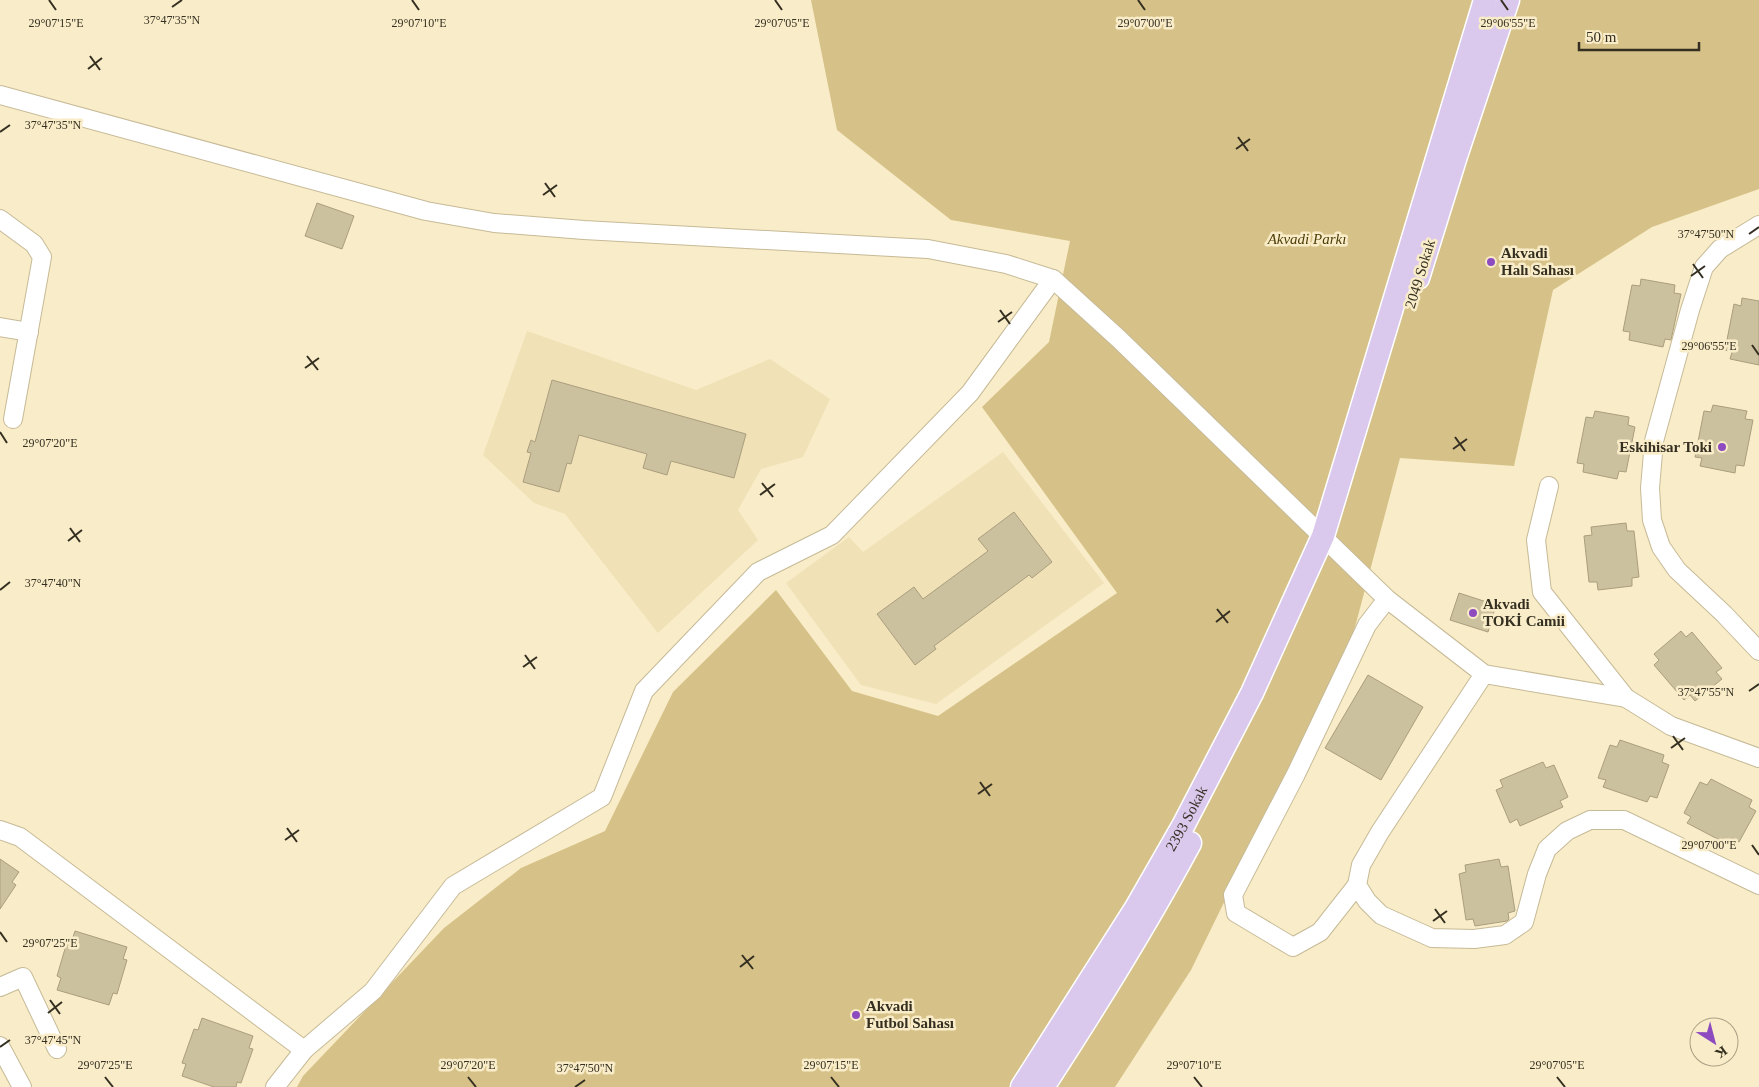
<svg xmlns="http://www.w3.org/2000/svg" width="1759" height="1087" font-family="'Times New Roman',serif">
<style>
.built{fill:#f0e1b6}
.green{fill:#d6c288}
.building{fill:#ccc19e;stroke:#aa9e7d}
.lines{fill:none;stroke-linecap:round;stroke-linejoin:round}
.minor-casing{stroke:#c6ba97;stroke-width:20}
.major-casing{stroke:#fff;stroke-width:25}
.minor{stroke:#fff;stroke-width:18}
.major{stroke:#dbc8ed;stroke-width:22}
.ticks{fill:none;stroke:#342f21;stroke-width:2}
.poi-dot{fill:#8e4bc0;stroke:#f9ecc8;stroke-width:2}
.labels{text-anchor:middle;stroke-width:5;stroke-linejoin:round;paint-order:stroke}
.park-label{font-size:15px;font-style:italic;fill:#4e3e08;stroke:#f9ecc8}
.poi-label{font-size:15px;font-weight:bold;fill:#342f21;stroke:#f9ecc8;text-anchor:start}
.street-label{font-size:15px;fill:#342f21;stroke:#f9ecc8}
.ticks-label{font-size:12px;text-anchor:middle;fill:#342f21;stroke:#f9ecc8;stroke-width:5;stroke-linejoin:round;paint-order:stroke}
</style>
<rect width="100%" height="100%" fill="#f9ecc8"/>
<!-- built -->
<g class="built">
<polygon points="527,331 696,390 770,359 830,399 803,457 761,469 738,510 758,540 658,633 565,514 534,503 483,455"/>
<polygon points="1003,452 1104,583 936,704 861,685 786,583 849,537 863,552"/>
</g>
<!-- green -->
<polygon class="green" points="811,0 1759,0 1759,189 1652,227 1553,290 1514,466 1400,458 1351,642 1191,970 1115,1087 297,1087 303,1076 444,928 521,868 605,831 673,692 776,590 852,691 938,716 1117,593 982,407 1049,342 1070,241 951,220 837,130"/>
<!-- building -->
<g class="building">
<polygon points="317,203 354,216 342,249 305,236"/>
<polygon points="1641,279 1675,285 1674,293 1681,294 1671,340 1665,339 1663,347 1629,340 1630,332 1623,331 1632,285 1640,286"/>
<polygon points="1742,298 1759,301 1759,365 1730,359 1732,352 1725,350 1734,304 1741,306"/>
<polygon points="552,380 746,434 734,478 671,461 667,475 643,468 647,454 579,435 571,464 567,463 559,492 523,482 531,453 527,452 531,440 535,442"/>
<polygon points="1713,405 1747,411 1745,419 1753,420 1744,466 1736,465 1735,473 1700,466 1702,458 1695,457 1704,411 1711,412"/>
<polygon points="1595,411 1629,417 1628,425 1635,427 1626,472 1619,471 1617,479 1583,472 1584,464 1577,463 1586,417 1593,418"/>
<polygon points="1014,512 1052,562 1032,578 1029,575 934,646 936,649 915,665 877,614 914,587 923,599 988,551 978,539"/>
<polygon points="1626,523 1627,531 1634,531 1639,577 1632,578 1632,586 1598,590 1597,582 1589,582 1584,536 1592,535 1591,527"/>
<polygon points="1459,593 1496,605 1488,632 1450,620"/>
<polygon points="1681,631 1686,637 1692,632 1722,668 1716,672 1722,679 1695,701 1690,695 1684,700 1654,665 1659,660 1654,654"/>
<polygon points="1368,675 1423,707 1381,780 1325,748"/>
<polygon points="1620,740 1664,755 1662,762 1669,765 1657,798 1650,796 1647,802 1603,787 1606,780 1598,778 1610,745 1617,747"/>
<polygon points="1543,762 1546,768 1554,765 1568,797 1560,801 1563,807 1520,826 1517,819 1510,823 1496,790 1503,787 1500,780"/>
<polygon points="1711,779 1752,800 1749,807 1756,811 1739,842 1732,838 1729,845 1687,823 1691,817 1684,813 1700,782 1707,785"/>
<polygon points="0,859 19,872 12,882 16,885 0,909"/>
<polygon points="1499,859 1501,867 1508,866 1515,911 1508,913 1509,919 1507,921 1475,926 1473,919 1466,920 1459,874 1466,872 1465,865"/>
<polygon points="75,931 127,947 123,959 127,960 117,994 113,993 109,1005 57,990 61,978 57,976 67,942 71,943"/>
<polygon points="202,1018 253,1036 249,1048 253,1049 241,1083 237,1082 236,1087 214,1087 182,1076 186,1064 182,1063 194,1029 198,1030"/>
</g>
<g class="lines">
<!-- minor casing -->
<g class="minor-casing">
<g id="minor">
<polyline points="0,95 426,211 494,223 584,230 928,249 1006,264 1053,279 1119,339 1387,599 1484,674 1626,698"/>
<polyline points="0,219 34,244 42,257 13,419"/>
<polyline points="1759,225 1720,249 1704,267 1690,310 1654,441 1650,488 1652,520 1661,547 1677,570 1724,614 1759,651"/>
<polyline points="0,327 29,332"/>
<polyline points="1549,486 1536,540 1542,592 1626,698 1671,726 1759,758"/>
<polyline points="1484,674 1380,832 1361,865 1357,885 1367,901 1381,915 1432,938 1474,939 1505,935 1524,922 1537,874 1547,849 1567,831 1590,820 1624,820 1759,885"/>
<polyline points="0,830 20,837 304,1050"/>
<polyline points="1357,885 1320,932 1293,947 1236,913 1233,895 1296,774 1367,625 1387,599"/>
<polyline points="0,987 23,977 57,1049"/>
<polyline points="0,1046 22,1087"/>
<polyline points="275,1087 304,1050 373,991 453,886 602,797 644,691 758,572 832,535 970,393 1053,279"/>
</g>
</g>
<!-- major casing -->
<g class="major-casing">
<g id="major">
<polyline points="1418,278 1456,156 1508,0"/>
<path id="s1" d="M1022,1087L1136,908L1183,826L1252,693L1323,536L1485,0"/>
<path d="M1043,1087C1095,1007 1145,927 1190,843"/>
</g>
</g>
<!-- minor -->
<use href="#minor" class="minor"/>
<!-- major -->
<use href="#major" class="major"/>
</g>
<!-- ticks -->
<path class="ticks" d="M49,0L56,10M412,0L419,10M775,0L782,10M1138,0L1145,10M1501,0L1508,10M172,7L182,0M90,56L100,70M88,69L102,58M0,132L10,125M1238,137L1248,151M1236,149L1250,139M545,183L555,197M543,195L557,185M1749,234L1759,227M1693,264L1703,278M1691,276L1705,266M1000,310L1010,324M998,322L1012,312M1752,345L1759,355M307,356L318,370M305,368L319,358M0,432L7,443M1455,437L1465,451M1453,449L1467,439M762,483L773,497M760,495L775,484M70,528L80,542M68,541L82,530M0,590L10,582M1217,609L1228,623M1216,622L1230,611M525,655L535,669M523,667L537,657M1749,691L1759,684M1673,736L1683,750M1671,748L1685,738M980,782L990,796M978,794L992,784M287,828L297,842M285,840L299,830M1752,845L1759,855M1435,909L1445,923M1433,921L1447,911M0,932L7,942M742,955L753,969M740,967L754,956M50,1000L60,1014M48,1013L62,1002M0,1047L10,1040M105,1077L113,1087M468,1077L476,1087M831,1077L839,1087M1194,1077L1202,1087M1557,1077L1565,1087M575,1087L585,1080"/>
<!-- markers -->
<g class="poi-dot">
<circle cx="1491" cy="262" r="5"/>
<circle cx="1722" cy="447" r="5"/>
<circle cx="1473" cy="613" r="5"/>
<circle cx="856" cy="1015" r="5"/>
</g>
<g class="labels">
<!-- park labels -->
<g class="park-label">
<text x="1307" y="244">Akvadi Parkı</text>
</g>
<!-- poi labels -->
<g class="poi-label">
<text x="1501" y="258">Akvadi<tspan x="1501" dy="17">Halı Sahası</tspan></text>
<text x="1712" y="452" text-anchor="end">Eskihisar Toki</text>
<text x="1483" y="609">Akvadi<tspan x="1483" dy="17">TOKİ Camii</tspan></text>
<text x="866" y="1011">Akvadi<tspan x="866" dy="17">Futbol Sahası</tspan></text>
</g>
<!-- street labels -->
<g class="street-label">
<text transform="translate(1420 274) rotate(-73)" y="5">2049 Sokak</text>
<text dy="5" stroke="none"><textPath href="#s1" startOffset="315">2393 Sokak</textPath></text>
</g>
</g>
<g class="ticks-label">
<text x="172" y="24">37°47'35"N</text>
<text x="56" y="27">29°07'15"E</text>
<text x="419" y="27">29°07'10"E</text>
<text x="782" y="27">29°07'05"E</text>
<text x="1145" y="27">29°07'00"E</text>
<text x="1508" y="27">29°06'55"E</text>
<text x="53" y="129">37°47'35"N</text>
<text x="1706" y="238">37°47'50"N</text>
<text x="1709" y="350">29°06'55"E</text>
<text x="50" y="447">29°07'20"E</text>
<text x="53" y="587">37°47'40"N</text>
<text x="1706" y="696">37°47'55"N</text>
<text x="1709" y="849">29°07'00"E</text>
<text x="50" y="947">29°07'25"E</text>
<text x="53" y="1044">37°47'45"N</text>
<text x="105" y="1069">29°07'25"E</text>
<text x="468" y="1069">29°07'20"E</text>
<text x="831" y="1069">29°07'15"E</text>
<text x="1194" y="1069">29°07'10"E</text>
<text x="1557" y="1069">29°07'05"E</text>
<text x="585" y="1072">37°47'50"N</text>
</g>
<!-- north arrow -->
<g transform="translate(1714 1042) rotate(144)"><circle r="24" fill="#f9ecc8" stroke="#aaa085"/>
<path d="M0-4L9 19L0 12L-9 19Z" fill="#8e4bc0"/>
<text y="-8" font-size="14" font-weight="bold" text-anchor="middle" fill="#342f21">K</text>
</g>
<!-- scale -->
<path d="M1579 42v8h120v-8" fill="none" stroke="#342f21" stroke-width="2.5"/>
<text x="1586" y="42" font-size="15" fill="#342f21" stroke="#f9ecc8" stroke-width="4" paint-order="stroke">50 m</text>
</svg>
